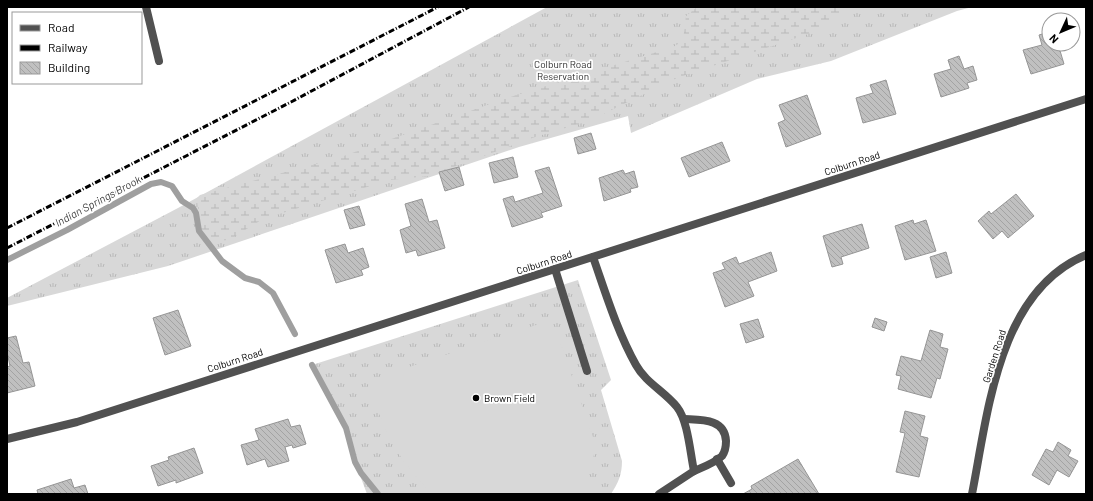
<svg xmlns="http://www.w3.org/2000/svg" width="1093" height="501" font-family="Barlow,sans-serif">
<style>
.grass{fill:url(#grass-tufts)}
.wetland{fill:url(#wetland-marsh)}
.pitch{fill:#d8d8d8}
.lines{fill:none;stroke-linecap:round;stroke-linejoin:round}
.stream{stroke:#9f9f9f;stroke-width:6}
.building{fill:url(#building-back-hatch);stroke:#959595}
.lane{stroke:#515151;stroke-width:8}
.street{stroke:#515151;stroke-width:8}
.rail{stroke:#000;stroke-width:3;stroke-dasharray:6 2 1 2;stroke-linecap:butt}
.poi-dot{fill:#000;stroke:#fff;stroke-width:1.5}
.labels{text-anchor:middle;stroke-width:3.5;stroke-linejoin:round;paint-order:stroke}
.park-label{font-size:10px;fill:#2f2f2f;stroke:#fff}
.street-label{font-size:10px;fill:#000;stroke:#fff}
.poi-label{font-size:10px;fill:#000;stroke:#fff;text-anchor:start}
.water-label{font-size:11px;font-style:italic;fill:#404040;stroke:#fff}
</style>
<defs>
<pattern id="grass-tufts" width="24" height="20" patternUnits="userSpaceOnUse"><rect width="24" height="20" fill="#d8d8d8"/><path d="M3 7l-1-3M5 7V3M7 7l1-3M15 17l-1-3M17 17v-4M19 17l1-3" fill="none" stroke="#b8b8b8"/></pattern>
<pattern id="wetland-marsh" width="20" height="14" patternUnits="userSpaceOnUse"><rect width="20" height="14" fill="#d8d8d8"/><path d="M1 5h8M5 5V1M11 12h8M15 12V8" fill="none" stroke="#b8b8b8"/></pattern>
<pattern id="building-back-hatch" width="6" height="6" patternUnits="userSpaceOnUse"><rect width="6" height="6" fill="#c0c0c0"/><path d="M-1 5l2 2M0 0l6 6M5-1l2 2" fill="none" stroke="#a3a3a3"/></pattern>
</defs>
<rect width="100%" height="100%" fill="#fff"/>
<!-- grass -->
<g class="grass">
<polygon points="547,7 972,7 957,11 831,61 757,79 631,133 628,116 519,147 168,266 7,306 7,298 178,208"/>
<path d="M578,280L611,380L601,390L622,461C622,475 618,483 611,494H367L355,462L346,428L312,365Z"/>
</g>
<!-- wetland -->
<polygon class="wetland" points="697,7 848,7 846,12 823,29 677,78 589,121 535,137 429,176 390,180 263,219 229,240 215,241 208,238 200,229 197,198 200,195 338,158 504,99 673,47 683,41 686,16"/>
<!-- pitch -->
<path class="pitch" d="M542,323L557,333L596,446L584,494H433C396,460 383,427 367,381Z"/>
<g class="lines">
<!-- stream -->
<g class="stream">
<polyline points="7,260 67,230 151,184 161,182 172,186 182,201 193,208 196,213 199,231 222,261 245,278 259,282 273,293 295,334"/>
<polyline points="312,365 346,428 355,462 361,473 378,494"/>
</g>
</g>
<!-- building -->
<g class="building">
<polygon points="1049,32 1049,44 1058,44 1064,64 1031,74 1023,50 1042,45 1039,35"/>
<polygon points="959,56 964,69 973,66 977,80 967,83 969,88 941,97 934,74 951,69 948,60"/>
<polygon points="886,80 896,114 863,123 856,98 873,93 870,85"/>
<polygon points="807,95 821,134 786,147 778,123 785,120 779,105"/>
<polygon points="591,133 596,149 578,154 574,138"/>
<polygon points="722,142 730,161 689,177 681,158"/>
<polygon points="513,157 518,177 494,183 489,163"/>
<polygon points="459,167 464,185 445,191 439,172"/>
<polygon points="549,167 562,206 541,213 543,217 512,227 503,199 513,196 515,202 543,193 535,171"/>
<polygon points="623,170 625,174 634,171 638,187 630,189 631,192 604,201 599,178"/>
<polygon points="1016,194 1034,216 1008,238 1002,231 993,239 978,221 989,211 991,214"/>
<polygon points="422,199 429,222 437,220 445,248 418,256 416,250 406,253 400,230 411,226 405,204"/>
<polygon points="359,206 365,225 350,229 344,210"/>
<polygon points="913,220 914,224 926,220 936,251 905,260 895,226"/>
<polygon points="862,224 869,248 841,257 843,264 832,267 823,236"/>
<polygon points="345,244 348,253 363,248 369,267 361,270 363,275 336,283 325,250"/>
<polygon points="771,252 777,271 748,282 754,296 725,307 713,273 725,269 722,263 736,257 739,264"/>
<polygon points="946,252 952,273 936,278 930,257"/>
<polygon points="178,310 191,346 165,355 153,318"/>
<polygon points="875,318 887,322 884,331 872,327"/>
<polygon points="758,319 764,337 746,343 740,324"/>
<polygon points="930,330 943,334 940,347 948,349 940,379 937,378 931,398 898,389 901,376 896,375 901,356 921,361"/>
<polygon points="16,336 23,363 29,362 35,386 7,393 7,367 10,366 7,352 7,338"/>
<polygon points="905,411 925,416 920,436 928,438 919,477 896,472 905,433 900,432"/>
<polygon points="288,419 291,427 300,425 306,444 293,448 292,445 285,447 289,461 268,467 265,459 247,465 241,445 259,440 255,429"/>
<polygon points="1058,442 1071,450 1068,456 1078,461 1069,477 1057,470 1049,485 1032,475 1046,449 1053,452"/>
<polygon points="194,448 203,473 176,483 176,480 158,486 151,466 169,460 168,457"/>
<polygon points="798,459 819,494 743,494 752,489 751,486"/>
<polygon points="71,479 74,488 85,485 88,494 38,494 37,490"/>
</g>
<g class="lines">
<!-- lane -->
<g class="lane">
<polyline points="146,7 159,61"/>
<path d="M593,257C606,294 617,331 636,365C646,383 664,391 677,407C688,421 690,452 694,471L659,494"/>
<polyline points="555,269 587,371"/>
<path d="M684,419C700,420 725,418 726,441C726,445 725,452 722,456C715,463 703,467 694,471"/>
<polyline points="717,459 731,483"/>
</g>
<!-- street -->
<g class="street">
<polyline points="7,439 77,422 1086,99"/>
<path d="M972,494C988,413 998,291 1086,255"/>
</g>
<!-- rail -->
<g class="rail">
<polyline points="7,228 438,7"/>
<polyline points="7,248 291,102 469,7"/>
</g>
</g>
<!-- markers -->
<circle class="poi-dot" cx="476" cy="398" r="4"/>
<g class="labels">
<!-- park labels -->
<g class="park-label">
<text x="563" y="68">Colburn Road<tspan x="563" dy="12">Reservation</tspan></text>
</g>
<!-- street labels -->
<g class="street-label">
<text transform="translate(852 163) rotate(-18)" y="4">Colburn Road</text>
<text transform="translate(544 262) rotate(-18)" y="4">Colburn Road</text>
<text transform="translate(994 356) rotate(-72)" y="4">Garden Road</text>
<text transform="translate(235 360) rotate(-18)" y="4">Colburn Road</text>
</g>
<!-- poi labels -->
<g class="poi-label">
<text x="484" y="402">Brown Field</text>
</g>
<!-- water labels -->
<g class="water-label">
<text transform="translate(98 201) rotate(-28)" y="4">Indian Springs Brook</text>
</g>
</g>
<!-- border -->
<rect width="1093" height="501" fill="none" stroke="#000000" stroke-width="16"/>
<!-- legend -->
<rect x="12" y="12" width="130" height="72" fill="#ffffff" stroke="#999999"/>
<rect x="20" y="25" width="20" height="6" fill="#515151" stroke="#999999"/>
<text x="48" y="32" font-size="12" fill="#000000">Road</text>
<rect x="20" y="45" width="20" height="6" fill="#000000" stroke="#999999"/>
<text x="48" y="52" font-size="12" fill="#000000">Railway</text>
<rect x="20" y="62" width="20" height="12" fill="url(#building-back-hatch)" stroke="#999999"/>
<text x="48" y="72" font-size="12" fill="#000000">Building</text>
<!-- north arrow -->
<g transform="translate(1061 32) rotate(226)"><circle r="19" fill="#ffffff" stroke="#999999"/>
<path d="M0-3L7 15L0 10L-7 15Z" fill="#000000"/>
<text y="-6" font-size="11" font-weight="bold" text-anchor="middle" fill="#000000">N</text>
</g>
</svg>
